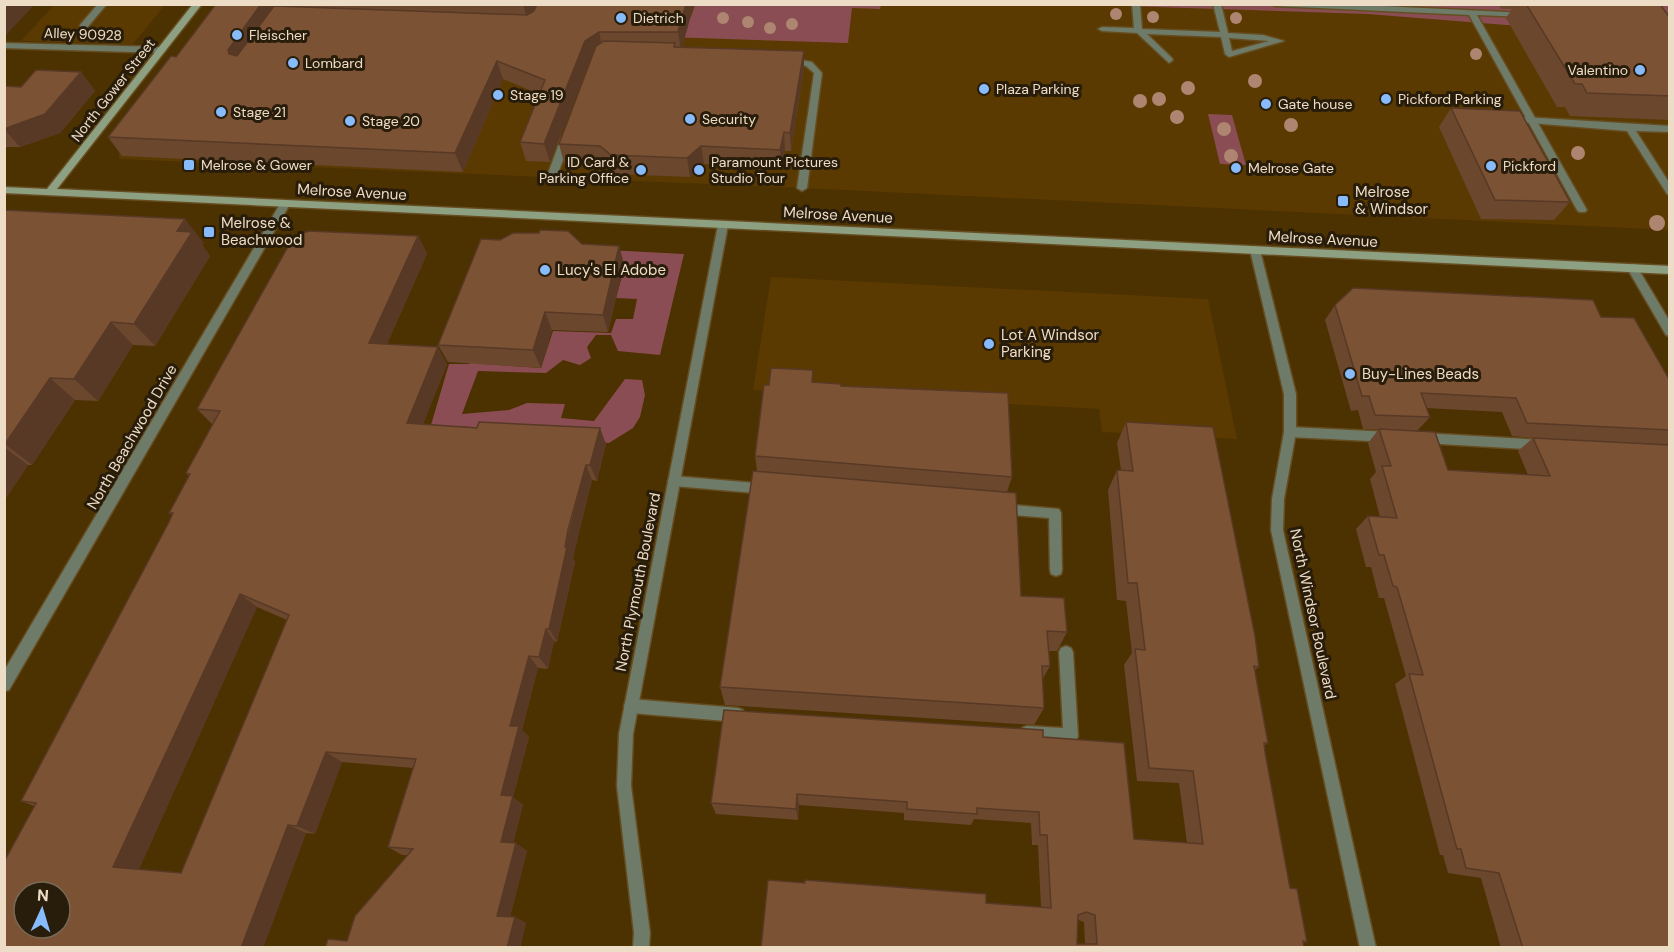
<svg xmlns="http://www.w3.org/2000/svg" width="1674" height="952" font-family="'DM Sans',sans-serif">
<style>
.built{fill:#5a3a00}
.green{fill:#8a4d53}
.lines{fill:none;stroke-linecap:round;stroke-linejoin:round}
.lane-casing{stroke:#664d21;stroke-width:3}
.street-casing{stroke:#664d21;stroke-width:3}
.secondary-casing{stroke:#664d21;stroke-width:3}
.lane{fill:#6e7b68;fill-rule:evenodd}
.street{fill:#6e7b68;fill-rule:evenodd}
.secondary{fill:#8da082;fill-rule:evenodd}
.tree{fill:#ae8571}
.wall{fill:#6b472e;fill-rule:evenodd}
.shaded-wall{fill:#573925}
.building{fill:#7c5235;stroke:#573925;stroke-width:1.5;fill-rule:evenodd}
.poi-dot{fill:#87bbfb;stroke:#281c0a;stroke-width:2}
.labels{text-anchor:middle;stroke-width:6;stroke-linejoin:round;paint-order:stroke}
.far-poi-label{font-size:14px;fill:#eeddc6;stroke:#281c0a;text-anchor:start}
.far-street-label{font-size:14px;fill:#eeddc6;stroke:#281c0a}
.street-label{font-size:15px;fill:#eeddc6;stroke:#281c0a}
.poi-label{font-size:15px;fill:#eeddc6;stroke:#281c0a;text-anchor:start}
</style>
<rect width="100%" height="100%" fill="#4c3101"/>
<!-- built -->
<g class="built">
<polygon points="54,5 165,5 133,44 21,41"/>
<polygon points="239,5 1669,5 1669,230 802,188 119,159 119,153 182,71"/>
<polygon points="771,277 1208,299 1237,439 1102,432 1099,409 753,390"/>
</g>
<!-- green -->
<g class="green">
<polygon points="695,5 881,5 880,9 852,8 848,43 637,36 644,15 691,17"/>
<polygon points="1093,5 1669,5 1669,62 1646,31 1506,25 1368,14"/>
<polygon points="1208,114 1232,115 1246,165 1220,164"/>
<polygon points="588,249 684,254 660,355 618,351 611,335 596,335 587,347 591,358 580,365 563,360 546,373 478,371 462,414 509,410 527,403 565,404 561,418 594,421 625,379 642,380 645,395 640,417 633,428 609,443 484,436 471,427 431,425 449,364 469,364 484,341 483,364 541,368 553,331 611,333 616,319 633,319 637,299 616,298 626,262 584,260"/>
</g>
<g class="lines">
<!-- lane casing -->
<g class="lane-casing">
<g id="lane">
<polygon points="98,4 107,4 86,29 80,29 80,25"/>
<path d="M1132,4H1140L1142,29L1220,32L1213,4H1221L1228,33L1263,35L1284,41L1229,57L1225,54L1221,37L1147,34L1172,58L1173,60L1169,63L1137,33L1102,31L1098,29L1102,27L1134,28ZM1229,38L1269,41L1232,51Z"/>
<polygon points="4,43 162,47 166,50 162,53 4,48"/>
<polygon points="789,58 812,62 822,73 807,188 802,191 797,188 814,73 806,66 786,63 785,61"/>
<polygon points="1509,116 1670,126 1670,132 1636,131 1670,184 1670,195 1667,194 1627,131 1506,121 1505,119"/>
<polygon points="566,135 571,138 556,179 551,182 548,181 546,179 561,138"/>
<polygon points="1290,427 1390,432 1394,434 1396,437 1394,440 1390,442 1290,437 1286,435 1284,432 1286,429"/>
<polygon points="1423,433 1543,440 1547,442 1549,445 1547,448 1543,450 1423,443 1419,441 1417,438 1419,435"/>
<polygon points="674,476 766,484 770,485 772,489 770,493 766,494 674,486 670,485 668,481 670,477"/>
<polygon points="1001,504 1059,509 1061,513 1062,570 1061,574 1056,576 1051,574 1050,570 1049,518 1001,514 997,513 995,509 997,505"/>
<polygon points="1066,646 1071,648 1073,652 1078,736 1076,741 1071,743 1027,740 1022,738 1020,733 1022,728 1027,726 1063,728 1059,652 1061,648"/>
<polygon points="631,699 738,708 743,710 745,715 743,720 738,722 631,713 626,711 624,706 626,701"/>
</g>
</g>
<!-- street casing -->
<g class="street-casing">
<g id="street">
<polygon points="1271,4 1341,4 1528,13 1529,15 1525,17 1477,15 1587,210 1585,212 1579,212 1577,210 1469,15 1275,6"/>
<polygon points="285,201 290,204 9,690 4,691 4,671 280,204"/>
<polygon points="723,222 728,225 633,734 631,786 650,933 649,948 633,948 634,933 617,786 619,734 718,225"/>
<polygon points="1255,246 1260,250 1296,394 1296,432 1284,499 1283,530 1376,948 1360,948 1271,530 1272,499 1284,432 1284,394 1250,250"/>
<polygon points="1632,264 1636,265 1670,322 1670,336 1666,335 1627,268"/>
</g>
</g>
<!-- secondary casing -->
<g class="secondary-casing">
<polygon id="secondary" points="193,4 202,4 57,189 1670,266 1670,274 4,193 4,187 47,189"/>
</g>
<!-- lane -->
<use href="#lane" class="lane"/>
<!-- street -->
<use href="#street" class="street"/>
<!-- secondary -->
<use href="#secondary" class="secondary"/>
</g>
<!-- trees -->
<g class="tree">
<circle cx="1116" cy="14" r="6"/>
<circle cx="1153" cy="17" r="6"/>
<circle cx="723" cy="18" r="6"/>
<circle cx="1236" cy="18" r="6"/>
<circle cx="748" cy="22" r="6"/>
<circle cx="792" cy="24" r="6"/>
<circle cx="770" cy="28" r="6"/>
<circle cx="1476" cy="54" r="6"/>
<circle cx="1255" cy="81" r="7"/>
<circle cx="1188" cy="88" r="7"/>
<circle cx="1159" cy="99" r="7"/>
<circle cx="1140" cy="101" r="7"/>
<circle cx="1177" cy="117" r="7"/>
<circle cx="1291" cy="125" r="7"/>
<circle cx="1224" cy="129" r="7"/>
<circle cx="1578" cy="153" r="7"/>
<circle cx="1231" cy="156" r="7"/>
<circle cx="1657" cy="223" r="8"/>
</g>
<!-- wall -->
<g class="wall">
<polygon points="216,4 284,4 283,6 286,6 285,4 694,4 682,47 804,69 791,151 785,151 781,169 704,164 690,177 615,174 605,165 564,163 559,144 591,59 590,60 550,162 526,161 520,142 539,94 503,79 463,172 122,156 108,137 176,57"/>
<polygon points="1498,4 1660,4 1670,18 1670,120 1570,116 1565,107 1557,107 1506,18 1512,9 1501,9"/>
<polygon points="81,72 95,91 60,133 20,147 4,147 4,86 21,87"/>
<polygon points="1451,108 1570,202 1554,220 1481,219 1439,127"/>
<polygon points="4,210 204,243 202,245 210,256 155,346 133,345 98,401 75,400 32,465 28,465 4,501"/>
<path d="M418,236L427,254L387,344L447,364L423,424L606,444L597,481L592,480L576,545L573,558L575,562L557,642L554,641L548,669L538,668L522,730L529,737L513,797L523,805L513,843H516L527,851L510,917H515L526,923L520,948H325L347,941L408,855H402L388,847L413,768L342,762L315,834L306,833L263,948L34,806L21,801L169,522L172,515L169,513L189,476L186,473L213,425L197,409ZM257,607L287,620L181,873L139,869Z"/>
<polygon points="582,244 619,246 624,264 608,332 552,330 541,368 448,362 438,345"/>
<polygon points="1335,305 1601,317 1670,381 1670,948 1501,948 1481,878 1448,873 1443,855 1440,855 1395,684 1406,676 1384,598 1379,598 1371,567 1366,567 1356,529 1368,516 1380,517 1370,479 1376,472 1368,443 1379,429 1448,470 1528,475 1518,451 1533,438 1512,436 1502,412 1426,408 1430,417 1417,431 1363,429 1358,410 1351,411 1325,320"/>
<polygon points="813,382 841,386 1012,477 1007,492 1021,596 1067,632 1057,651 1049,651 1050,666 1042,680 1044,708 1034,725 725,705 720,687 757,471 755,456 769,385"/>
<path d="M1126,422L1259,667L1255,670L1268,743L1264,746L1290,888L1307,942L1303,943L761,948L986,903L1041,908L1038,845H1032L1031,823L974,819L971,825L904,820V813L799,805L798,820L716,814L711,803L1043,737L1134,839L1187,843L1179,783L1137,781L1124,665L1132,653L1126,601L1117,600L1108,490L1117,470H1121L1117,443ZM1078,920L1084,922L1085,944H1077Z"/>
</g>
<!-- shaded-wall -->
<g class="shaded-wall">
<polygon points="4,4 35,4 4,37"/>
<polygon points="261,4 284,4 239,69 229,54 228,50"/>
<polygon points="523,4 537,4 529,24 523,5"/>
<polygon points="686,4 694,4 681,51 678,32"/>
<polygon points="599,32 603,51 590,60 550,162 544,144 585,41"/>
<polygon points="804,51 804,69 791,151 790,133"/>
<polygon points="497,61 503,79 463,172 455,153"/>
<polygon points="81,72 95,91 60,133 20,147 4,129"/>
<polygon points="784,132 785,151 781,169 780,150"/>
<polygon points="701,146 704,164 690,177 687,158"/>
<polygon points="185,219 204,243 202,245 210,256 155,346 134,324 177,231"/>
<polygon points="418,236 427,254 380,360 369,343"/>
<polygon points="619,246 624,264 608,332 603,315"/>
<polygon points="545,312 552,330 541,368 533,350"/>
<polygon points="111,322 133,345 98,401 74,379"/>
<polygon points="438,347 447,364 417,440 407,423"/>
<polygon points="50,378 75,400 32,465 5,444"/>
<polygon points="600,428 606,444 597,481 590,465"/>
<polygon points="4,447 28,465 4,501"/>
<polygon points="586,465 592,480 573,558 575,562 557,642 549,629 565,547"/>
<polygon points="240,594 257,607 137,874 113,867"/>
<polygon points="546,629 554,641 548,669 539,657"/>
<polygon points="529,656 538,668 522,730 529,737 513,797 523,805 512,849 501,842 501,795 510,726"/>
<polygon points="326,752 342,762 315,834 297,826"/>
<polygon points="797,794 799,805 798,820 796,809"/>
<polygon points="288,825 306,833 263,948 241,948"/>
<polygon points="516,843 527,851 509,921 497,916"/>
<polygon points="515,917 526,923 520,948 507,948"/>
</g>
<!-- building -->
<g class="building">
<polygon points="216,4 261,4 228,50 229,54 237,56 274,6 527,15 534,11 537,4 686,4 678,32 599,32 585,41 544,144 520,142 545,80 497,61 455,153 108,137 171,56 176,57"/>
<polygon points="1526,4 1660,4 1670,18 1670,96 1587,93 1582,84 1575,84"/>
<polygon points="604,41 675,43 674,47 804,51 790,133 784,132 780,150 701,146 687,158 611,155 600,146 559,144 596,46"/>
<polygon points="36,70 81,72 45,114 4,129 4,86 21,87"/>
<polygon points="1451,108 1520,111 1570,202 1495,200"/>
<polygon points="4,210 185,219 177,231 192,232 134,324 111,322 74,379 50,378 5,444"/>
<polygon points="540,230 568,231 582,244 619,246 603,315 545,312 533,350 438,345 481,239 500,240 513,233 539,233"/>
<path d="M309,231L418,236L369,343L438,347L407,423L477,428L479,422L600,428L590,465H586L568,530L565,547H567L549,629H546L539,657L529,656L510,726H519L501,795L513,796L501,842L516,843L497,916L515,917L507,948H325L328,939L347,941L355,916L413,849L388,847L416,759L326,752L297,826L288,825L241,948H4V862L36,803L21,801L169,522L173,513H169L190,474L186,473L220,411L197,409L294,236ZM240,594L289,615L181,873L113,867ZM24,892H60V928H24Z"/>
<polygon points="1353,288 1593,300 1601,317 1634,318 1670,381 1670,430 1527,423 1516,398 1421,393 1430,417 1375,415 1369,396 1362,396 1335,305"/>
<polygon points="771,368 813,370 812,382 841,384 841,386 1008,393 1012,477 755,456 764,385 769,385"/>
<path d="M1126,422L1213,427L1255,636L1259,667L1254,666L1268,743H1264L1265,752L1290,888L1297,889L1307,942L1303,941L1304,948H761L768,880L805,883V880L986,894V903L1051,908L1047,835H1040L1039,812L977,808V814L907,809V802L797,794L796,809L711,803L724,710L1043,730V737L1124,743L1134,839L1203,844L1193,771L1149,768L1135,649L1145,650L1137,583H1128L1117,470L1133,471ZM1086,912L1095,915L1097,944H1077L1078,915Z"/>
<polygon points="1379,429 1435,432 1448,470 1550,476 1533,438 1670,445 1670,948 1523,948 1499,873 1466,868 1461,849 1457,849 1409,674 1423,675 1397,587 1393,586 1384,555 1379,555 1368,516 1397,518 1382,466 1391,466"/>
<polygon points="753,471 1016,493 1021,596 1064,598 1067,632 1047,631 1050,666 1042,666 1044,708 720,687"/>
</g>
<!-- markers -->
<g class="poi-dot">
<circle cx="621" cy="18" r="6"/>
<circle cx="237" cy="35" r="6"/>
<circle cx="293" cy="63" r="6"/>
<circle cx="1640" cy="70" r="6"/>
<circle cx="984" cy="89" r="6"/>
<circle cx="498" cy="95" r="6"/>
<circle cx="1386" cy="99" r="6"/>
<circle cx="1266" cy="104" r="6"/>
<circle cx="221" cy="112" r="6"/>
<circle cx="690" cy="119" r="6"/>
<circle cx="350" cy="121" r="6"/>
<rect x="183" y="159" width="12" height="12" rx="3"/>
<circle cx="1491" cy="166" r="6"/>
<circle cx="1236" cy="168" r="6"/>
<circle cx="641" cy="170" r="6"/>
<circle cx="699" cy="170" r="6"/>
<rect x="1337" y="195" width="12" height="12" rx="3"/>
<rect x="203" y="226" width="12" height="12" rx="3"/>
<circle cx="545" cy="270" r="6"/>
<circle cx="989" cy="344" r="6"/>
<circle cx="1350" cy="374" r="6"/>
</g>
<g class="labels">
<!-- far-poi labels -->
<g class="far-poi-label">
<text x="633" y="23">Dietrich</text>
<text x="249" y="40">Fleischer</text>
<text x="305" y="68">Lombard</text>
<text x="1628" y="75" text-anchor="end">Valentino</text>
<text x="996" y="94">Plaza Parking</text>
<text x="510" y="100">Stage 19</text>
<text x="1398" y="104">Pickford Parking</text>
<text x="1278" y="109">Gate house</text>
<text x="233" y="117">Stage 21</text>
<text x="702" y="124">Security</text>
<text x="362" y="126">Stage 20</text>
<text x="629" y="167" text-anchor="end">ID Card &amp;<tspan x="629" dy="16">Parking Office</tspan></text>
<text x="711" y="167">Paramount Pictures<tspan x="711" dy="16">Studio Tour</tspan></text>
<text x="201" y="170">Melrose &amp; Gower</text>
<text x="1503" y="171">Pickford</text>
<text x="1248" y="173">Melrose Gate</text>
</g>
<!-- far-street labels -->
<g class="far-street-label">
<text transform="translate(83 34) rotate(2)" y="5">Alley 90928</text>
<text transform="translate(113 90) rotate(-52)" y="5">North Gower Street</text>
</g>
<!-- street labels -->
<g class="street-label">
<text transform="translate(352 192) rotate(3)" y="5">Melrose Avenue</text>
<text transform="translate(838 215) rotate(3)" y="5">Melrose Avenue</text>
<text transform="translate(1323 239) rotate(3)" y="5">Melrose Avenue</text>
<text transform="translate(132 437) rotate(-60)" y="5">North Beachwood Drive</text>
<text transform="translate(638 582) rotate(-79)" y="5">North Plymouth Boulevard</text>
<text transform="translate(1313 614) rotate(78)" y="5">North Windsor Boulevard</text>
</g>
<!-- poi labels -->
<g class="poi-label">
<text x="1355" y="197">Melrose<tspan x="1355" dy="17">&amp; Windsor</tspan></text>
<text x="221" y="228">Melrose &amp;<tspan x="221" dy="17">Beachwood</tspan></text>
<text x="557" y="275">Lucy's El Adobe</text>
<text x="1001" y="340">Lot A Windsor<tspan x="1001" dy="17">Parking</tspan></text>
<text x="1362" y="379">Buy-Lines Beads</text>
</g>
</g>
<!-- border -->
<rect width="1674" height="952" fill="none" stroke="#eeddc6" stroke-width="12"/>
<!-- north arrow -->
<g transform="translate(42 910) rotate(4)"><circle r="28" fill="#281c0a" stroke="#776955" stroke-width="1.5"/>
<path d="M0-4.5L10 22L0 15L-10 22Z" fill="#87bbfb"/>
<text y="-9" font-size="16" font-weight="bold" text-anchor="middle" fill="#eeddc6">N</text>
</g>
</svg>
